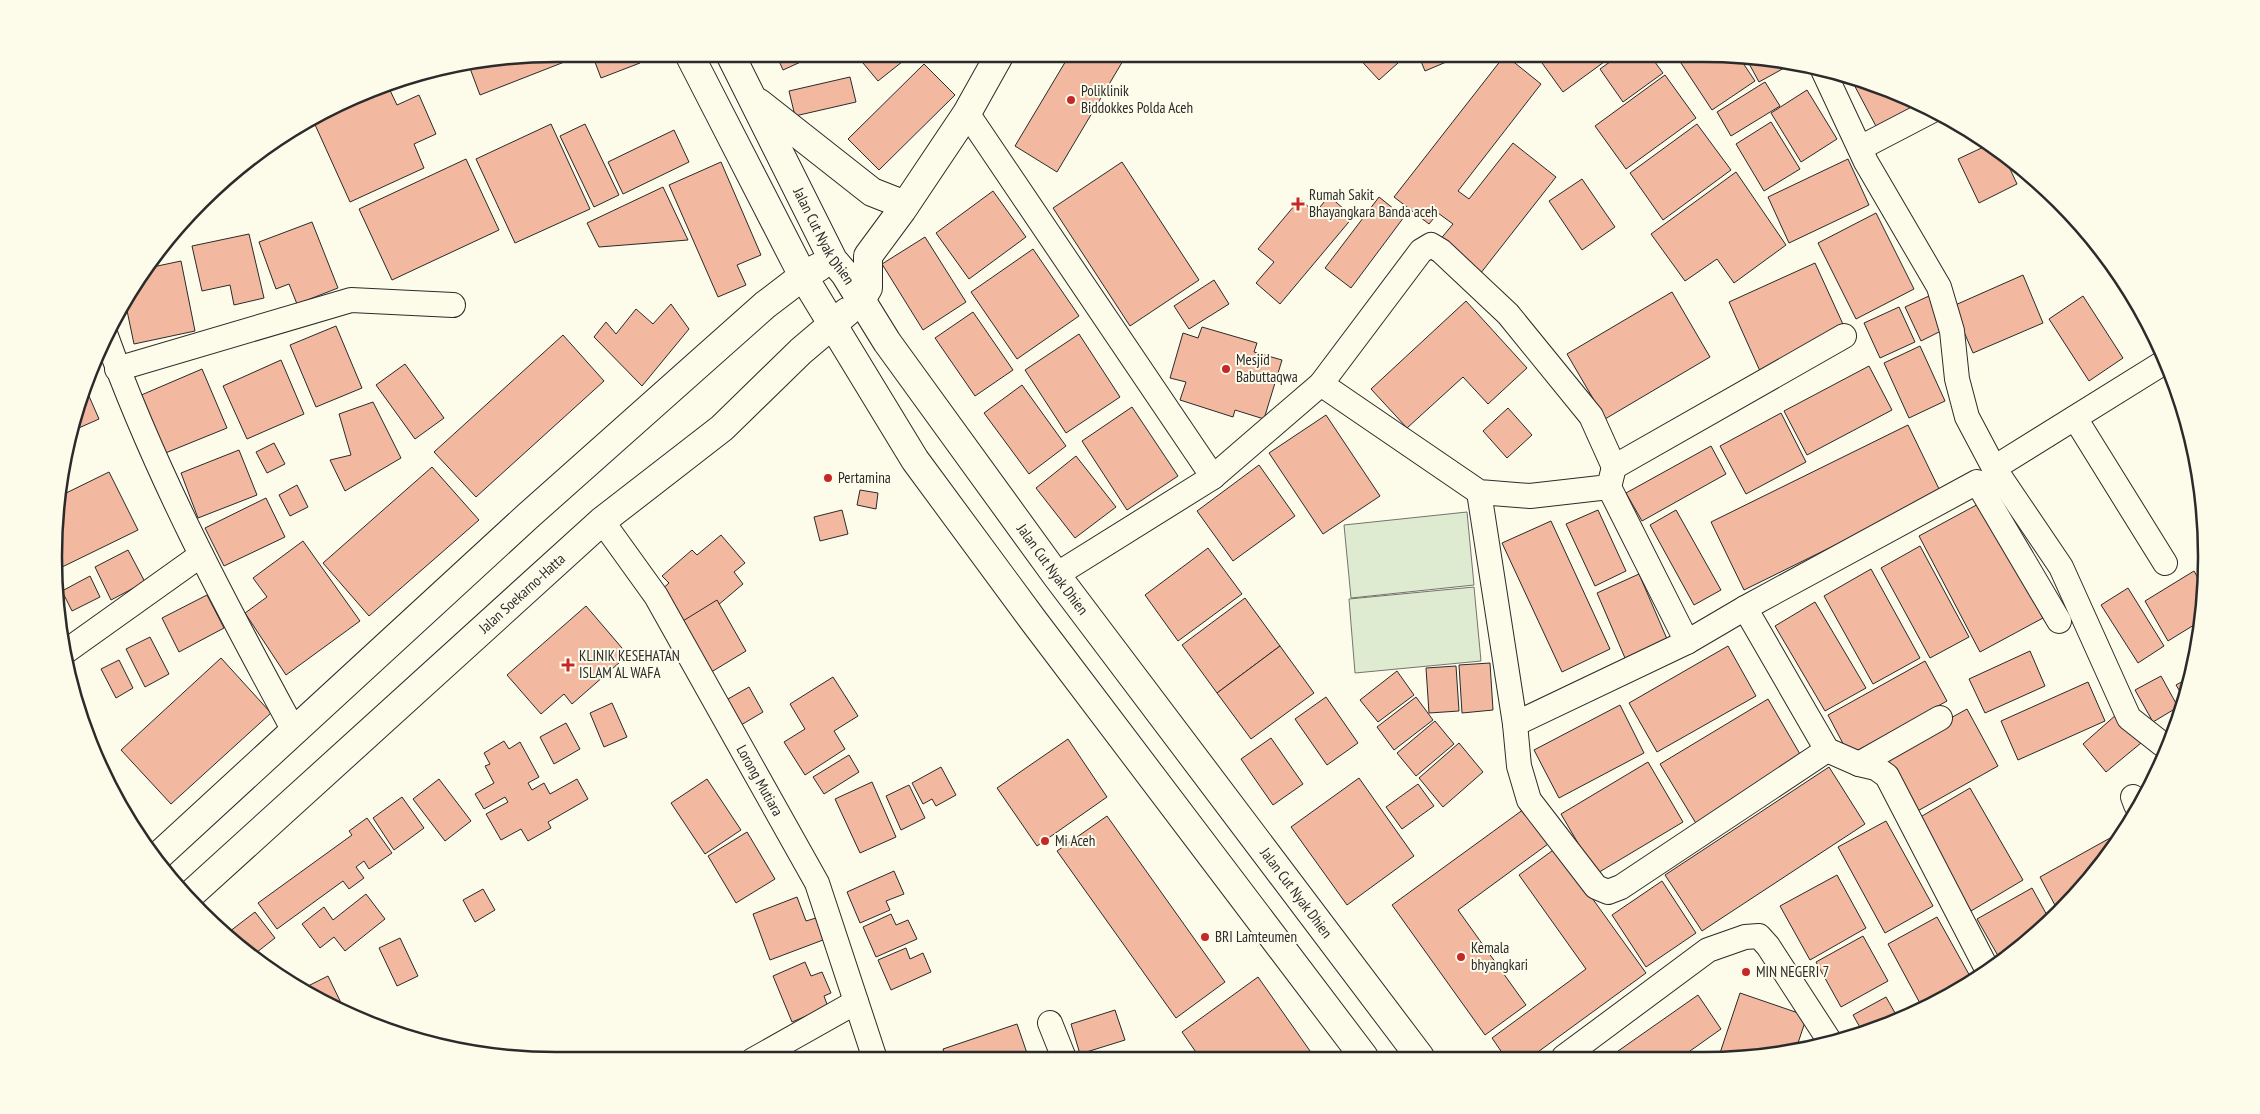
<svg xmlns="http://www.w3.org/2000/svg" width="2260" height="1114" font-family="'PT Sans Narrow',sans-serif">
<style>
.green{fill:#deebd1;stroke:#74746e}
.building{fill:#f2b8a0;stroke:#2b2b2b}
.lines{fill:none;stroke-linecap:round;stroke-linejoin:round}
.minor-casing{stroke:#2b2b2b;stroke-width:26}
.secondary-casing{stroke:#2b2b2b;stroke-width:30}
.trunk-casing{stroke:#2b2b2b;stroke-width:30}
.minor{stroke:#fdfbea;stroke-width:24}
.secondary{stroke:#fdfbea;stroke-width:28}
.trunk{stroke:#fdfbea;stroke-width:28}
.poi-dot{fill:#c62828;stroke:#fdfbea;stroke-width:2}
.labels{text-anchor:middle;stroke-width:4;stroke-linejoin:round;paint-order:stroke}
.poi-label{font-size:15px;fill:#2b2b2b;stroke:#fdfbea;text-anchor:start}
.street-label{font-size:15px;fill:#2b2b2b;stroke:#fdfbea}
.rim{fill:none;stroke:#2b2b2b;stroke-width:2.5}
</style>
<rect width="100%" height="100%" fill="#fdfbea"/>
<!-- green -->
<g class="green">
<polygon points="1467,512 1474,585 1351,598 1344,525"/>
<polygon points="1474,587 1481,661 1355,673 1349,599"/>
</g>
<!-- building -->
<g class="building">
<polygon points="557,54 575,54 577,57 480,95 468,63"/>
<polygon points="592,54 636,54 640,63 601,78"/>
<polygon points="776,54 802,54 805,60 783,70"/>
<polygon points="863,54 912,54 878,81 858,57"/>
<polygon points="1070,54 1127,54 1057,172 1015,146"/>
<polygon points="1355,54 1408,54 1379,80"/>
<polygon points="1418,54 1465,54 1425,71"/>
<polygon points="1554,54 1615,54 1563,92 1542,63"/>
<polygon points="1621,54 1649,54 1663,73 1623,102 1600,69"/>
<polygon points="1675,54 1739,57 1755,81 1712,110"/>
<polygon points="1505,55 1541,84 1458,191 1469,199 1513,143 1556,177 1480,274 1439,241 1453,224 1438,213 1429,224 1394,197"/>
<polygon points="1746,58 1783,62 1786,67 1759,82"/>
<polygon points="924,64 955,95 879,170 848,139"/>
<polygon points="1665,75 1696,118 1626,169 1595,126"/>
<polygon points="850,77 856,102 795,116 789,91"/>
<polygon points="1851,79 1896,92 1923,107 1878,130"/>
<polygon points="1765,82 1780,106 1731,136 1717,112"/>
<polygon points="387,84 397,105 419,95 436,134 414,144 424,168 350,202 312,118"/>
<polygon points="1807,90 1837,139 1801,162 1771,113"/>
<polygon points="1771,122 1800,169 1764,191 1736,144"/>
<polygon points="551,124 590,209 515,243 476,159"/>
<polygon points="585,124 619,195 594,207 560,136"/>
<polygon points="1697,124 1731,170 1663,220 1630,173"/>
<polygon points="674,130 689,162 623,194 608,162"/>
<polygon points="1990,144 2004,156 2017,184 1979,203 1958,159"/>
<polygon points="466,159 499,230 392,280 359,209"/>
<polygon points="1848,159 1869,205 1789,243 1768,197"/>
<polygon points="721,162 761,255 737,265 746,285 718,297 669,185"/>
<polygon points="1122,162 1199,280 1130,326 1053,208"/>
<polygon points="1736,172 1786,245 1734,283 1717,259 1685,281 1651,234"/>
<polygon points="1582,179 1615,227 1582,250 1549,201"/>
<polygon points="663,187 688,240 599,247 587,223"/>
<polygon points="993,191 1026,237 969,279 936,233"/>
<polygon points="1329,196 1353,217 1280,304 1256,283 1274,262 1258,249 1300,199 1315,213"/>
<polygon points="1379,197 1404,217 1351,288 1325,268"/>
<polygon points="1876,213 1914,289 1856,319 1818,243"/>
<polygon points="312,222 338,288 297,304 289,284 276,289 259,242"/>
<polygon points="249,234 264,298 234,305 230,285 202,291 192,246"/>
<polygon points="925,237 966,302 923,330 882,264"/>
<polygon points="1033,249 1079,316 1017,359 971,292"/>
<polygon points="181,261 195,331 134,344 125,301 148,268"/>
<polygon points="1815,263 1847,333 1760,371 1729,302"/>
<polygon points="2023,275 2043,323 1973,353 1953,306"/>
<polygon points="1214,280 1229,304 1189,329 1174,306"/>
<polygon points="1672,292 1710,357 1605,419 1567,354"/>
<polygon points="1929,296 1945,329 1921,341 1905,307"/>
<polygon points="2083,296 2123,358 2089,381 2049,319"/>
<polygon points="1466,301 1527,368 1488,404 1463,377 1407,428 1371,389"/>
<polygon points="671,304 689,329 642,386 594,337 606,322 616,334 636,309 653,324"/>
<polygon points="1899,307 1915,342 1880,358 1864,323"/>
<polygon points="973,312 1013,370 975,396 935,338"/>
<polygon points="336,326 362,388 316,407 290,345"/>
<polygon points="1202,327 1257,343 1254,352 1282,360 1264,419 1235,410 1233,417 1180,400 1186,382 1170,378 1183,333 1198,338"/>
<polygon points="1079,334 1120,397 1066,433 1025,370"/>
<polygon points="563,335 604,381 476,497 434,452"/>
<polygon points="1920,346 1945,401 1909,418 1884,363"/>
<polygon points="281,360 304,414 247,439 223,386"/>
<polygon points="405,364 444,418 415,439 376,385"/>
<polygon points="1869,366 1892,410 1807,455 1784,411"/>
<polygon points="202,369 227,428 163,454 139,396"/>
<polygon points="1022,385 1066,446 1029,474 984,413"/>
<polygon points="85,387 99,419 72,431"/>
<polygon points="373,402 401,458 345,491 330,460 351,455 339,414"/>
<polygon points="1132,407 1178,476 1127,510 1082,441"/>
<polygon points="1508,408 1532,435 1507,458 1483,431"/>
<polygon points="1781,413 1806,462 1746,494 1720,446"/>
<polygon points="1326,415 1380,496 1323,534 1269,453"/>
<polygon points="1908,425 1941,493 1744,590 1711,522"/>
<polygon points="274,443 285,464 267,473 256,452"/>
<polygon points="1711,446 1726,474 1642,521 1626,493"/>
<polygon points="239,450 257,495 198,518 181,473"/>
<polygon points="1076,456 1116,507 1075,538 1036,488"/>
<polygon points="1259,465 1295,516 1233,561 1197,511"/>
<polygon points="432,467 479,520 369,616 323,563"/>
<polygon points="109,472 138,530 56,570 55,524 58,497"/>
<polygon points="297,485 308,507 290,516 279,495"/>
<polygon points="860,490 878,493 876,509 857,505"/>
<polygon points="266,498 285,537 224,566 205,528"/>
<polygon points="1982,502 2043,618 1980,652 1919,536"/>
<polygon points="842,510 848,534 820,541 814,517"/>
<polygon points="1598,510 1626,571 1595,586 1566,524"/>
<polygon points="1676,510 1721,590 1694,605 1650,525"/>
<polygon points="1551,521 1610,649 1562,672 1502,543"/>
<polygon points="721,535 745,563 734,572 743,584 685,633 659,592 669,583 662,576 692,550 697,555"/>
<polygon points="303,541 360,621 286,675 245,613 267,597 253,578"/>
<polygon points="1920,546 1969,637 1930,658 1881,568"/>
<polygon points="1208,548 1242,594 1178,641 1145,595"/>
<polygon points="128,550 145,582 111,600 95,567"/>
<polygon points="1871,569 1920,658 1873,684 1824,596"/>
<polygon points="2194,571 2203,587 2199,633 2194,625 2168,641 2145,601"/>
<polygon points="1639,574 1667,639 1625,658 1597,593"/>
<polygon points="90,576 100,597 72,611 62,591"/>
<polygon points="2128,588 2164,646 2138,663 2101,605"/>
<polygon points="207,595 224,628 179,652 162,618"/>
<polygon points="1245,598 1280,646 1217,693 1182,645"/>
<polygon points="717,600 746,651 708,674 678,624"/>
<polygon points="1815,602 1866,688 1825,711 1775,626"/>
<polygon points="586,606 628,655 572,704 564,694 541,714 507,675"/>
<polygon points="150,637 169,674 145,687 126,649"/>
<polygon points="1280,646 1314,693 1251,739 1217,693"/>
<polygon points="1728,646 1756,696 1657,752 1629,703"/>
<polygon points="2030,651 2045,686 1985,713 1969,679"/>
<polygon points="221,658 271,713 171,804 121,750"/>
<polygon points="119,660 133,688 116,698 101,669"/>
<polygon points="1925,661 1947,701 1849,755 1828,715"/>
<polygon points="1490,663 1493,710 1462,713 1459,665"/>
<polygon points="1456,666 1459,711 1429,713 1426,668"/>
<polygon points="1397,671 1414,695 1378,722 1360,700"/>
<polygon points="2161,676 2178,707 2153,722 2135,690"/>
<polygon points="833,677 858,716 834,731 845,749 805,775 784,742 805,729 790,704"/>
<polygon points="2190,677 2184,698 2176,685"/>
<polygon points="2088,682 2105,721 2018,760 2001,721"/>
<polygon points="749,687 763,712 736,728 721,703"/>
<polygon points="1326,697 1358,743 1327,765 1295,719"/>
<polygon points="1416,697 1433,720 1394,750 1377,727"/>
<polygon points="1768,699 1804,761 1697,825 1660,764"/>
<polygon points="612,703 627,737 604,747 590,713"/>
<polygon points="1620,705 1644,753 1559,798 1534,750"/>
<polygon points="1967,709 1998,766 1914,813 1882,756"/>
<polygon points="2117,714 2141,743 2106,772 2083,744"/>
<polygon points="1435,721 1454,744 1416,776 1397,753"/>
<polygon points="566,723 580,749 554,764 540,737"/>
<polygon points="1271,738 1303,784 1273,805 1241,759"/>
<polygon points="1068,739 1107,797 1037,846 997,788"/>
<polygon points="504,741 509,749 520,742 539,777 528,783 532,790 544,783 550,794 577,779 588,799 548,822 551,828 528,841 521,829 501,840 486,814 508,802 505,797 484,809 475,794 494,783 485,766 490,764 484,753"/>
<polygon points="1459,743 1483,772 1443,807 1419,778"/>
<polygon points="849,755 859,772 824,794 813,777"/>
<polygon points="1648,762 1683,822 1596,874 1561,814"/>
<polygon points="941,767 956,795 936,806 932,799 923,804 912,783"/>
<polygon points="1829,767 1865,824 1702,931 1665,875"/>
<polygon points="1359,778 1414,856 1347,905 1291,827"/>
<polygon points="439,779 471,821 445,841 413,799"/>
<polygon points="707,779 741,830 705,854 671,803"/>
<polygon points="872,782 896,837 860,853 835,799"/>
<polygon points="1418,784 1434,806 1402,829 1386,807"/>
<polygon points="909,785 925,818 901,830 886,796"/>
<polygon points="1970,788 2023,880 1971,911 1917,819"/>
<polygon points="402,797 424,828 394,850 373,818"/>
<polygon points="1524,809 1548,844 1458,910 1526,1005 1485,1035 1392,905"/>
<polygon points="1107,816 1225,982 1176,1018 1057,851"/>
<polygon points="367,818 392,853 369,869 364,861 356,867 364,878 349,889 343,881 277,929 258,903 352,835 349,831"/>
<polygon points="1886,821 1933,906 1885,933 1838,847"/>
<polygon points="747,832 775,879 736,903 708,856"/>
<polygon points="2119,833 2102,864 2057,909 2040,877"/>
<polygon points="1556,848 1646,973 1531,1057 1505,1057 1492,1038 1586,969 1519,875"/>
<polygon points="894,871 904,894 886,901 890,910 860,923 847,892"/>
<polygon points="1837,875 1866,928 1810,960 1780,906"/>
<polygon points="1662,881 1696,933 1646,967 1612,915"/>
<polygon points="2032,888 2048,917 2010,956 2001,961 1977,919"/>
<polygon points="483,889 495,910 475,922 463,900"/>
<polygon points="366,894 385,919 345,951 334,937 320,948 302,924 324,907 333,920"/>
<polygon points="797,897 806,921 816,918 823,940 770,960 753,914"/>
<polygon points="255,912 275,938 252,956 225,935"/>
<polygon points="891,914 896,925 908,920 917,939 876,957 863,927"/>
<polygon points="1937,917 1971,978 1922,1007 1888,944"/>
<polygon points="1863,936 1888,981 1841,1007 1816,962"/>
<polygon points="400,938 418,976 397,986 379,948"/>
<polygon points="906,948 910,959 923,953 931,972 891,990 878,960"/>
<polygon points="805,962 811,976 822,972 831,993 824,996 828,1007 792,1022 773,976"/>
<polygon points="328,976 343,1007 339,1008 311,994 308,986"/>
<polygon points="1258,977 1315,1058 1200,1058 1182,1032"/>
<polygon points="1740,993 1807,1016 1796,1049 1769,1056 1719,1056"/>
<polygon points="1698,995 1721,1029 1683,1056 1611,1056"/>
<polygon points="1886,997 1899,1020 1862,1031 1853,1015"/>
<polygon points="1115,1010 1125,1040 1080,1054 1071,1024"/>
<polygon points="1017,1024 1029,1059 946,1059 943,1049"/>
</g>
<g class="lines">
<!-- minor casing -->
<g class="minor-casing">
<g id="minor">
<polyline points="1823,70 1866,162 1939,287 1952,331 1957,379 1967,417 1994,468 2061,567 2129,718 2162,744 2169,746"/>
<polyline points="967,113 1213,477"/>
<polyline points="1860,148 1931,111"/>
<path d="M106,336C155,473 224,602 293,729"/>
<polyline points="117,369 351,300 453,305"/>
<polyline points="1321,384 1479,492 1530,496 1609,487 1614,467 1844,336"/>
<polyline points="2075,418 2165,563"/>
<polyline points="1994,468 2166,361"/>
<polyline points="1609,487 1687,642"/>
<polyline points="1479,492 1515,724 1519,766 1529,800 1596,887 1608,892 1621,887 1827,750"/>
<path id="s1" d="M602,521L656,596L817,883L875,1059"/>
<polyline points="1056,575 1213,477 1321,384 1421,251 1431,245 1441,251 1508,314 1591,416 1614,467"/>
<polyline points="1745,608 1827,750 1859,764 1876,768 1887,776 1987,969"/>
<polyline points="65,652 201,555"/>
<polyline points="1515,724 1687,642 1745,608 1977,482 2059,621"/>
<polyline points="1859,764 1940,718"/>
<polyline points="2133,797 2136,805"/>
<polyline points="1050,1023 1064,1058"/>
<polyline points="1564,1057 1708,950 1745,937 1759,936 1768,946 1829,1040"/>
<polyline points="753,1060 856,1002"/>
</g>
</g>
<!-- secondary casing -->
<g class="secondary-casing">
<polyline id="secondary" points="861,300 868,288 868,256 902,210 967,113 1000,54"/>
</g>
<!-- trunk casing -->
<g class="trunk-casing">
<g id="trunk">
<polyline points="689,54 803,276 915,460 1033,620 1364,1057"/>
<path id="s2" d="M730,54L833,260L845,274L887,342L1056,575L1420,1057"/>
<polyline points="759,103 872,192 905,205"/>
<polyline points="155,859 529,515 765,305 803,276 819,267"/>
<path id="s3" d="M189,896L602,521L722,428L801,351L847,312"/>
</g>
</g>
<!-- minor -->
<use href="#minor" class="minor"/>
<!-- secondary -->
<use href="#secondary" class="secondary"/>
<!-- trunk -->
<use href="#trunk" class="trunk"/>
</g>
<!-- markers -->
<g class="poi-dot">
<circle cx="1071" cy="100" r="5"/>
<path d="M1295.5 196.5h5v5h5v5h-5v5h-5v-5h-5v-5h5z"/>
<circle cx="1226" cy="369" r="5"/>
<circle cx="828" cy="478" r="5"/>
<path d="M565.5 657.5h5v5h5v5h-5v5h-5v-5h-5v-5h5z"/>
<circle cx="1045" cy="841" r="5"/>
<circle cx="1205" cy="937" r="5"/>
<circle cx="1461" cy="957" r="5"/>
<circle cx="1746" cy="972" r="5"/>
</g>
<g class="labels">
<!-- poi labels -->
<g class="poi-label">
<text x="1081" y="96">Poliklinik<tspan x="1081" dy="17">Biddokkes Polda Aceh</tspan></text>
<text x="1309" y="200">Rumah Sakit<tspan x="1309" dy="17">Bhayangkara Banda aceh</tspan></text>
<text x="1236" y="365">Mesjid<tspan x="1236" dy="17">Babuttaqwa</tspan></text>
<text x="838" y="483">Pertamina</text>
<text x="579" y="661">KLINIK KESEHATAN<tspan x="579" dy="17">ISLAM AL WAFA</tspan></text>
<text x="1055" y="846">Mi Aceh</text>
<text x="1215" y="942">BRI Lamteumen</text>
<text x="1471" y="953">Kemala<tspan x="1471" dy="17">bhyangkari</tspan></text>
<text x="1756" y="977">MIN NEGERI 7</text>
</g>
<!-- street labels -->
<g class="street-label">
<text dy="5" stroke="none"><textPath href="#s2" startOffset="205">Jalan Cut Nyak Dhien</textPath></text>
<text dy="5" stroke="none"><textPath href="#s2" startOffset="610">Jalan Cut Nyak Dhien</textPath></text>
<text dy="5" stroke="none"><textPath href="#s3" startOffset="450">Jalan Soekarno-Hatta</textPath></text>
<text dy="5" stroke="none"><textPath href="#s1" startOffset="304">Lorong Mutiara</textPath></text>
<text dy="5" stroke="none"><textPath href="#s2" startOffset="1015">Jalan Cut Nyak Dhien</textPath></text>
</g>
</g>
<!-- crop -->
<path d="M0 0H2260V1114H0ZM556 62H1704A494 494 0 0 1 2198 556V558A494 494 0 0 1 1704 1052H556A494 494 0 0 1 62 558V556A494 494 0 0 1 556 62Z" fill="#fdfbea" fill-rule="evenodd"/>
<path class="rim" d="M556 62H1704A494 494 0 0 1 2198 556V558A494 494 0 0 1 1704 1052H556A494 494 0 0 1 62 558V556A494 494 0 0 1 556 62Z"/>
</svg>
